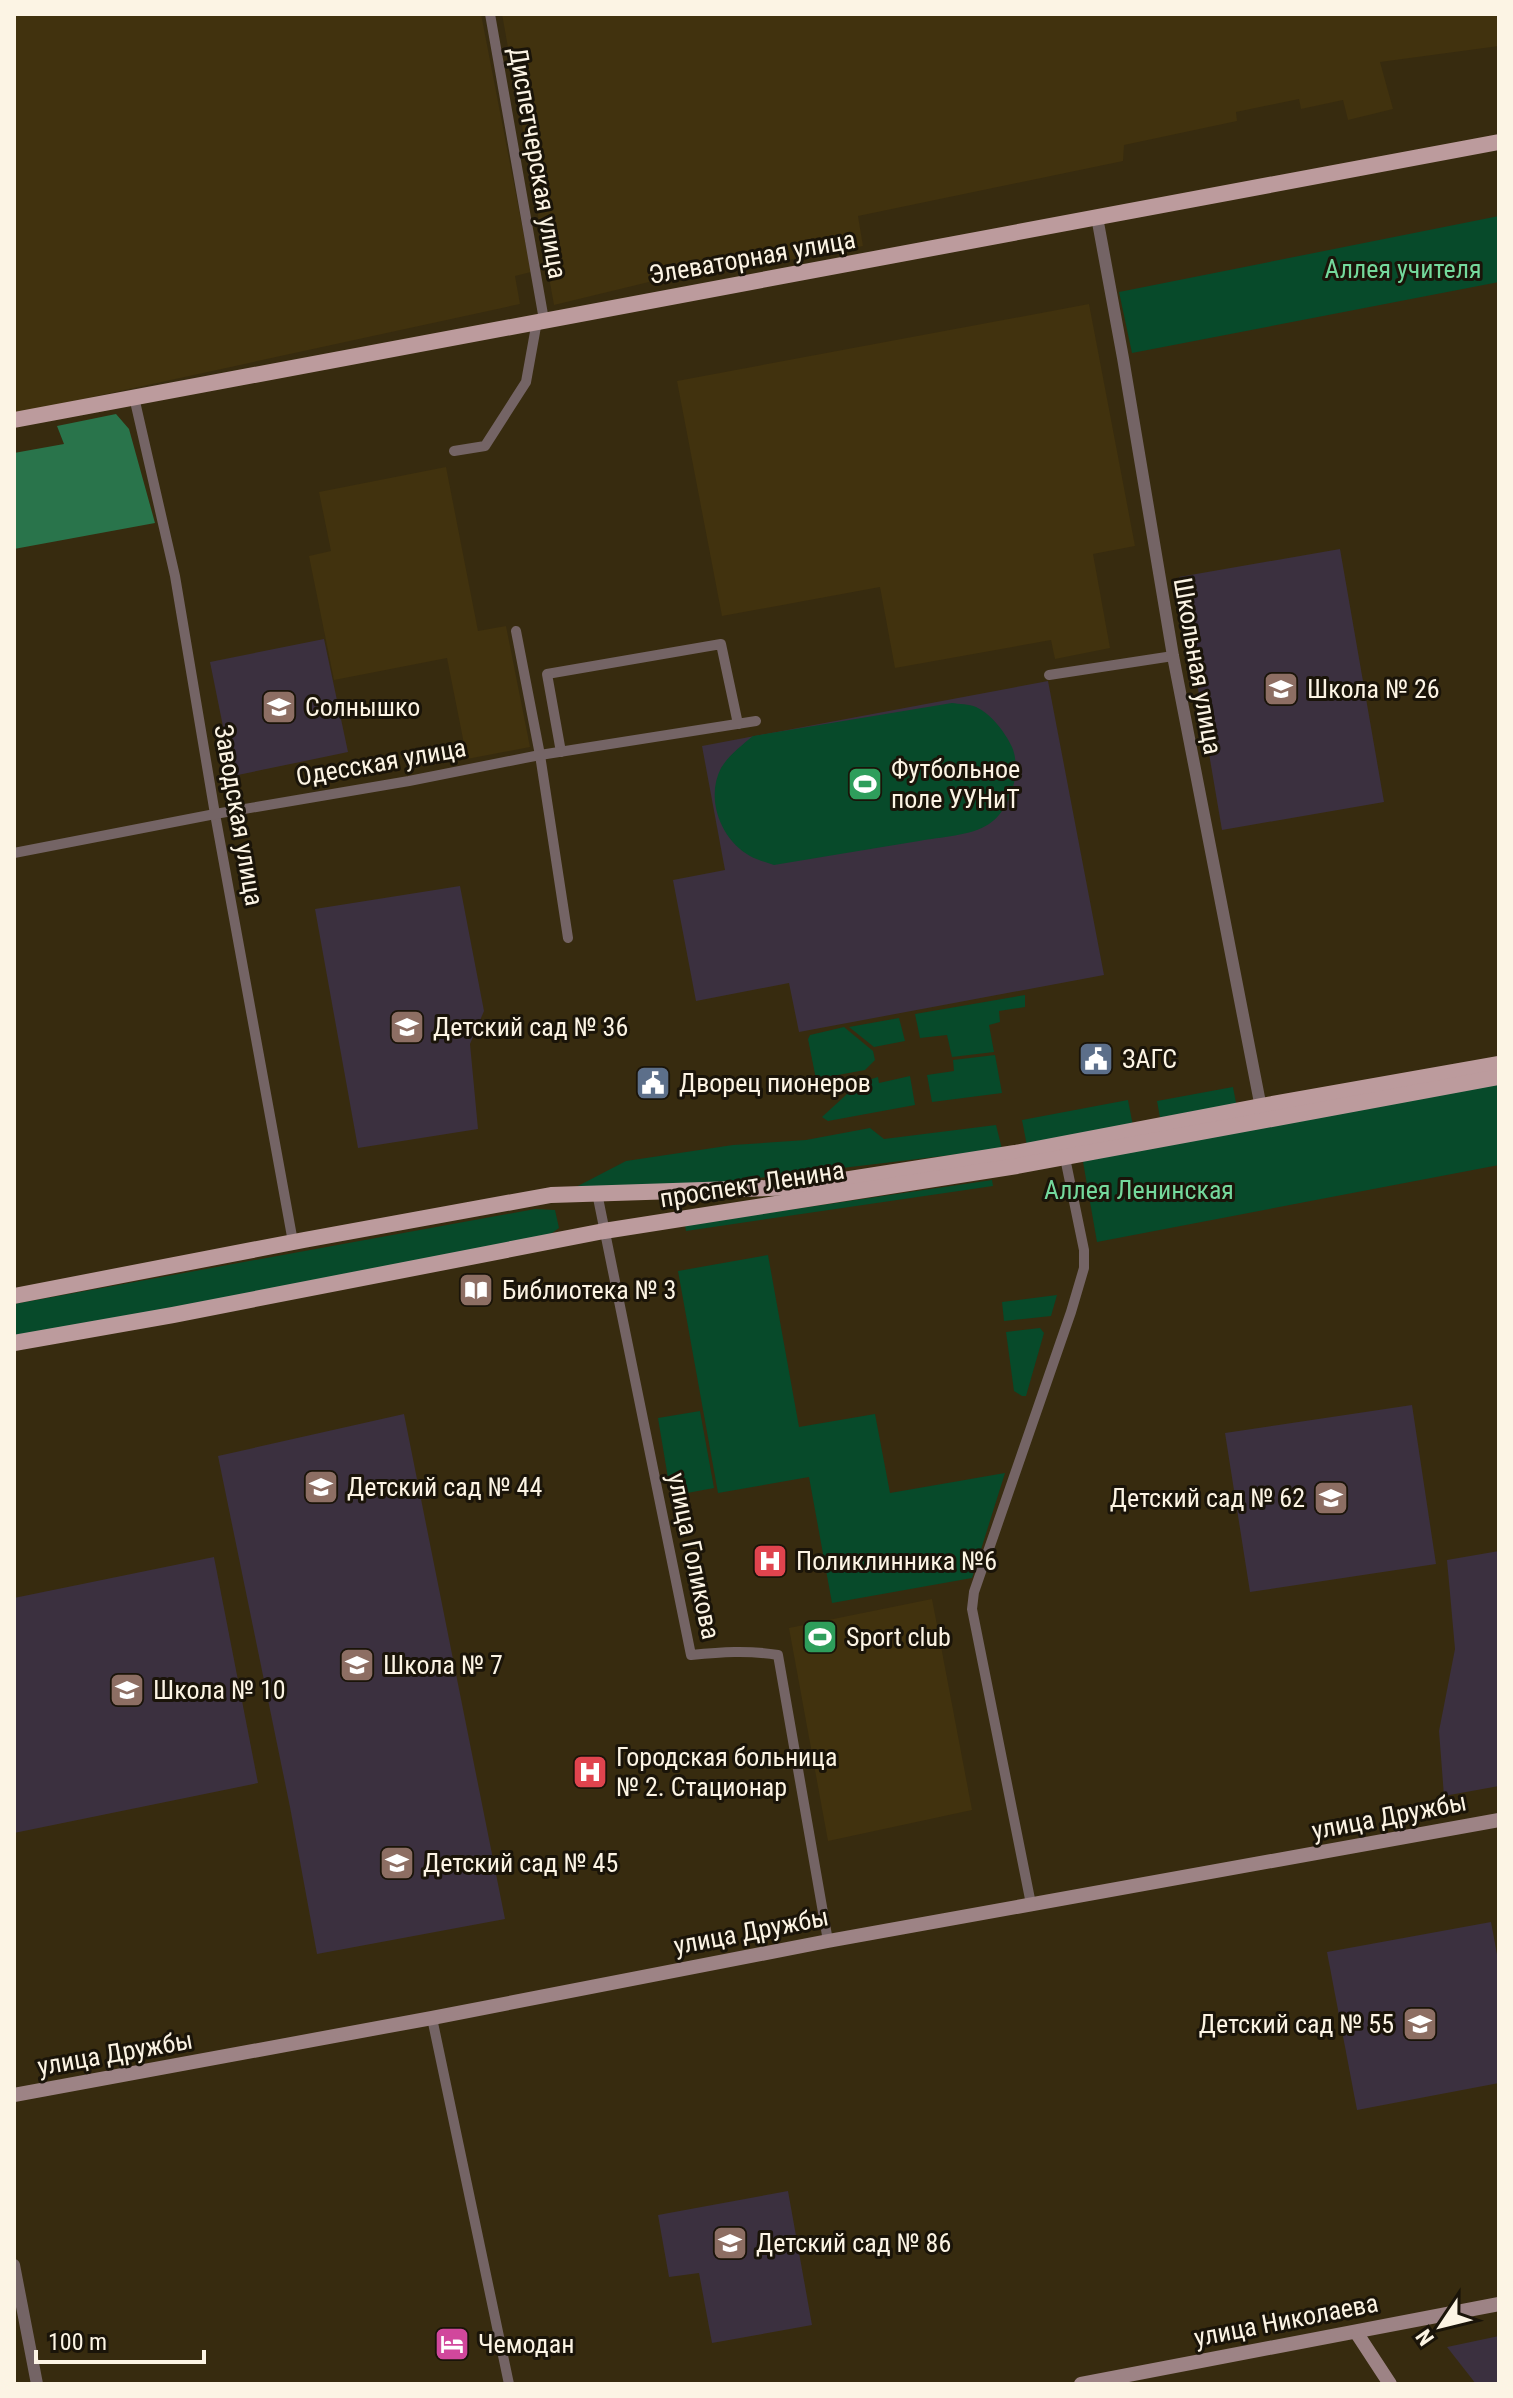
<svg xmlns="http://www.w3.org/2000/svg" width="1513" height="2398" font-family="'Roboto Condensed',sans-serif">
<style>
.built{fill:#41320e}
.education{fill:#3b303f}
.green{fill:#074a2a}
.forest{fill:#29744b}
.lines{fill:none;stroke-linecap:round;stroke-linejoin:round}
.minor{stroke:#746465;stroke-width:10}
.tertiary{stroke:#746465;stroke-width:12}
.secondary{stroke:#9d8385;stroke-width:14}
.primary{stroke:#bc9b9d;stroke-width:16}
.labels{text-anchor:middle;stroke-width:6;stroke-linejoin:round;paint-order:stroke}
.street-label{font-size:26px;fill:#fcf4e4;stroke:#1a1409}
.park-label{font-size:26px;fill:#74d99c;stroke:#1a1409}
.poi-label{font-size:26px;fill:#fcf4e4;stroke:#1a1409;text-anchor:start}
</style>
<rect width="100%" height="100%" fill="#372b0f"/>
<!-- built -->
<g class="built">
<polygon points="14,14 481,14 531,272 515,276 520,304 14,414"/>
<polygon points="502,14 1499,14 1499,46 1380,62 1393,109 1348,120 1343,100 1301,109 1299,99 1236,112 1237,121 1124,145 1123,161 858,216 863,246 750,267 748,258 554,305"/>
<polygon points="1089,304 1135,546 1093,554 1110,648 1055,659 1051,640 895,668 880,587 722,616 677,381"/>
<polygon points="446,467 478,631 506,626 530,747 467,759 447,658 334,680 309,556 331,551 319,492"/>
<polygon points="932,1599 972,1810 828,1841 789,1628"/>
</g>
<!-- education -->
<g class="education">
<polygon points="1340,549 1384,802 1222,830 1179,577"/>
<polygon points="324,639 348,752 233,776 210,662"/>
<polygon points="1048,681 1104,975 799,1032 789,983 696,1001 673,880 725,870 702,746"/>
<polygon points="460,886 484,1011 470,1044 478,1129 358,1148 315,909"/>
<polygon points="1412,1405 1436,1564 1250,1592 1225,1433"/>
<polygon points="404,1414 505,1919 317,1954 290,1807 218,1456"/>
<polygon points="1499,1551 1499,1786 1444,1796 1439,1731 1455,1649 1447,1560"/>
<polygon points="214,1557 258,1783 14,1833 14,1598"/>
<polygon points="1491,1922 1499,1965 1499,2083 1357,2110 1327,1952"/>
<polygon points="788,2191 812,2325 712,2343 699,2273 669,2277 658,2215"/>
<polygon points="1499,2336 1499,2384 1476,2384 1447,2347"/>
</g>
<!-- green -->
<g class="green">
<polygon points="1499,216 1499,282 1132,353 1119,292"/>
<path d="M952,703C959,704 969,704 976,707C991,714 1005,732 1012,747C1022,770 1011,810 989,824C971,836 940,837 919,841C870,849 822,857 774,865C766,862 757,860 750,856C721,840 705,799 721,768C729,755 741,746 753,736Z"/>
<polygon points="1025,995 1025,1007 999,1011 1000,1022 989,1025 994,1052 952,1057 947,1035 920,1038 915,1014"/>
<polygon points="899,1018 905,1041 874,1047 849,1027"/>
<polygon points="844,1027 873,1051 875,1060 865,1070 816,1079 808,1039 810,1035"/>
<polygon points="995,1055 1002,1093 932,1102 927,1075 954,1071 953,1060"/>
<polygon points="910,1076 915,1105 828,1121 822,1117 859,1083 878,1077 879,1083"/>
<polygon points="1499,1083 1499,1165 1097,1242 1082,1156"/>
<polygon points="1233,1087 1237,1108 1161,1123 1157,1101"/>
<polygon points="1128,1100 1133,1126 1027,1146 1022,1120"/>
<polygon points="996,1125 1002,1149 690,1186 574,1188 626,1161 733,1145 806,1140 870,1128 884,1139"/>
<polygon points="992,1180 993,1186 686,1231 685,1225"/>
<polygon points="535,1209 555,1210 559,1228 545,1238 14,1338 14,1304"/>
<polygon points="768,1255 799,1427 875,1414 890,1493 1005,1473 972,1578 832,1603 809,1477 718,1493 678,1271"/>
<polygon points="1057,1295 1051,1316 1004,1321 1002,1302"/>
<polygon points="1040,1328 1044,1333 1026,1396 1022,1396 1014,1391 1006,1332"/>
<polygon points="700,1411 714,1488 671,1496 658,1418"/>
</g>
<!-- forest -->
<polygon class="forest" points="116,414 129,429 155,523 14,549 14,453 64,444 57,426"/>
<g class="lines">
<!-- minor -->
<g class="minor">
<polyline points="490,14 544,320"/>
<polyline points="134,397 175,576 215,814 293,1242"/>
<polyline points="454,451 485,446 526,382 537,321"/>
<polyline points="516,631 540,755 568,938"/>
<polyline points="1049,675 1173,656"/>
<polyline points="561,752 547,674 721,644 738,724"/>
<polyline points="14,853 215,814 409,781 540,755 756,721"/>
<path d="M597,1193L691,1655C721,1652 748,1650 778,1655L828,1941"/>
<polyline points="1031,1904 972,1609 974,1592 1071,1312 1084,1268 1084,1250 1064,1153"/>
<polyline points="432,2018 509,2384"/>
</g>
<!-- tertiary -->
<g class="tertiary">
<polyline points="1097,217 1123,358 1173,656 1262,1113"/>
<polyline points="14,2265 37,2384"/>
</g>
<!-- secondary -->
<g class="secondary">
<polyline points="14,2095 432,2018 828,1941 1499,1820"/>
<polyline points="1356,2332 1390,2384"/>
<polyline points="1081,2384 1499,2304"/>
</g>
<!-- primary -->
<g class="primary">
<polyline points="14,420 1499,142"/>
<polyline points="14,1296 304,1240 551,1195 799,1187 1015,1153 1261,1106 1499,1064"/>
<polyline points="14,1343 173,1315 604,1231 1017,1166 1499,1077"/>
</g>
</g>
<!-- icons -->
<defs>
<g id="school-square" transform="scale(1.8)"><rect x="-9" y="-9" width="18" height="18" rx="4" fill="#8d6e63" stroke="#1a1409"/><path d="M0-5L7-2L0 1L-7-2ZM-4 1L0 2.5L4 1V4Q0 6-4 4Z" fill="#fff"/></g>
<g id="stadium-square" transform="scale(1.8)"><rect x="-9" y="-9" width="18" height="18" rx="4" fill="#2e9e5b" stroke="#1a1409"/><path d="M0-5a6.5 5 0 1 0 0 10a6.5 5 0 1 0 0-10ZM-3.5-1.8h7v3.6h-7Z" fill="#fff"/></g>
<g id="civic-square" transform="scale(1.8)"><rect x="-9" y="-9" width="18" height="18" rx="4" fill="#5c6f8a" stroke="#1a1409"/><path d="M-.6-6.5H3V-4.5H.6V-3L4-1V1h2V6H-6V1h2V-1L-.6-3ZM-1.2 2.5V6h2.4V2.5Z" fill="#fff"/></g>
<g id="library-square" transform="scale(1.8)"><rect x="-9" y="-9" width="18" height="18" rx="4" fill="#8d6e63" stroke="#1a1409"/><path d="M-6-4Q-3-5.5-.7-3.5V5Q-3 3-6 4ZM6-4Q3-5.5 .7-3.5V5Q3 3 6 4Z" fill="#fff"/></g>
<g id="hospital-square" transform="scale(1.8)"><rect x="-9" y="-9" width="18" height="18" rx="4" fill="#e0444e" stroke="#1a1409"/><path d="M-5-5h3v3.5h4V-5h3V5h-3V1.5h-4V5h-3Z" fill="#fff"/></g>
<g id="hotel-square" transform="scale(1.8)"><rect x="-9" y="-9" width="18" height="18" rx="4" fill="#d1479c" stroke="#1a1409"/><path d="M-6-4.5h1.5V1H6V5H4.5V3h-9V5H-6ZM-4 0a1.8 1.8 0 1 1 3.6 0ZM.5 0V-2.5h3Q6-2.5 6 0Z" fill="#fff"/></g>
</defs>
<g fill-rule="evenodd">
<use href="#school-square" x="1281" y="689"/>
<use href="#school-square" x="279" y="707"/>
<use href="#stadium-square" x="865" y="784"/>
<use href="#school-square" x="407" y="1027"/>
<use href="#civic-square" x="1096" y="1059"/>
<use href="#civic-square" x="653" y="1083"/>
<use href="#library-square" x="476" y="1290"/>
<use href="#school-square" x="321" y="1487"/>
<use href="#school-square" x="1331" y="1498"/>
<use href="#hospital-square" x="770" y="1561"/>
<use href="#stadium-square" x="820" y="1637"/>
<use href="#school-square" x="357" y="1665"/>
<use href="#school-square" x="127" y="1690"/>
<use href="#hospital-square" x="590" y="1772"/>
<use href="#school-square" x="397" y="1863"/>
<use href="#school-square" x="1420" y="2024"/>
<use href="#school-square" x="730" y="2243"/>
<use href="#hotel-square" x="452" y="2344"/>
</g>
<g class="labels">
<!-- street labels -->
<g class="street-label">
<text transform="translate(538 163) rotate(80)" y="9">Диспетчерская улица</text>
<text transform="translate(752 257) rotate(-10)" y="9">Элеваторная улица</text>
<text transform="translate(1198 666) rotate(80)" y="9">Школьная улица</text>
<text transform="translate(381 762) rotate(-10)" y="9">Одесская улица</text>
<text transform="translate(239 815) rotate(80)" y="9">Заводская улица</text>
<text transform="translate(752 1184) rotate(-9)" y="9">проспект Ленина</text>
<text transform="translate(694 1556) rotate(78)" y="9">улица Голикова</text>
<text transform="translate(1389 1816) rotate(-11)" y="9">улица Дружбы</text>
<text transform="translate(751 1931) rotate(-11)" y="9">улица Дружбы</text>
<text transform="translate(115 2053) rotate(-10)" y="9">улица Дружбы</text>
<text transform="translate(1286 2320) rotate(-11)" y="9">улица Николаева</text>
</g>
<!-- park labels -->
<g class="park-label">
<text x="1403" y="278">Аллея учителя</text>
<text x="1139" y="1199">Аллея Ленинская</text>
</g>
<!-- poi labels -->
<g class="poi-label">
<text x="1307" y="698">Школа № 26</text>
<text x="305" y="716">Солнышко</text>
<text x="891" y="778">Футбольное<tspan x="891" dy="30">поле УУНиТ</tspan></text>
<text x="433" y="1036">Детский сад № 36</text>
<text x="1122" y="1068">ЗАГС</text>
<text x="679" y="1092">Дворец пионеров</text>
<text x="502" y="1299">Библиотека № 3</text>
<text x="347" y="1496">Детский сад № 44</text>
<text x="1305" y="1507" text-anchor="end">Детский сад № 62</text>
<text x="796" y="1570">Поликлинника №6</text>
<text x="846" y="1646">Sport club</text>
<text x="383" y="1674">Школа № 7</text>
<text x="153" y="1699">Школа № 10</text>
<text x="616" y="1766">Городская больница<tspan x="616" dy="30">№ 2. Стационар</tspan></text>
<text x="423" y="1872">Детский сад № 45</text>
<text x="1394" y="2033" text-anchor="end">Детский сад № 55</text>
<text x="756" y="2252">Детский сад № 86</text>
<text x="478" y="2353">Чемодан</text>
</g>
</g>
<!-- border -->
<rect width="1513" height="2398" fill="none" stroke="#fcf4e4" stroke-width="32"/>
<!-- north arrow -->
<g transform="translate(1441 2326) rotate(235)" stroke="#1a1409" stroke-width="6" paint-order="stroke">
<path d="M0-6L14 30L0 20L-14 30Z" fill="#fcf4e4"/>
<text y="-12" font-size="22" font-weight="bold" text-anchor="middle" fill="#fcf4e4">N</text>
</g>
<!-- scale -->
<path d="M36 2350v12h168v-12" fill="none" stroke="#fcf4e4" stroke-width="4"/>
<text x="48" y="2350" font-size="24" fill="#fcf4e4" stroke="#1a1409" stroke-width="6" paint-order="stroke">100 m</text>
</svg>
